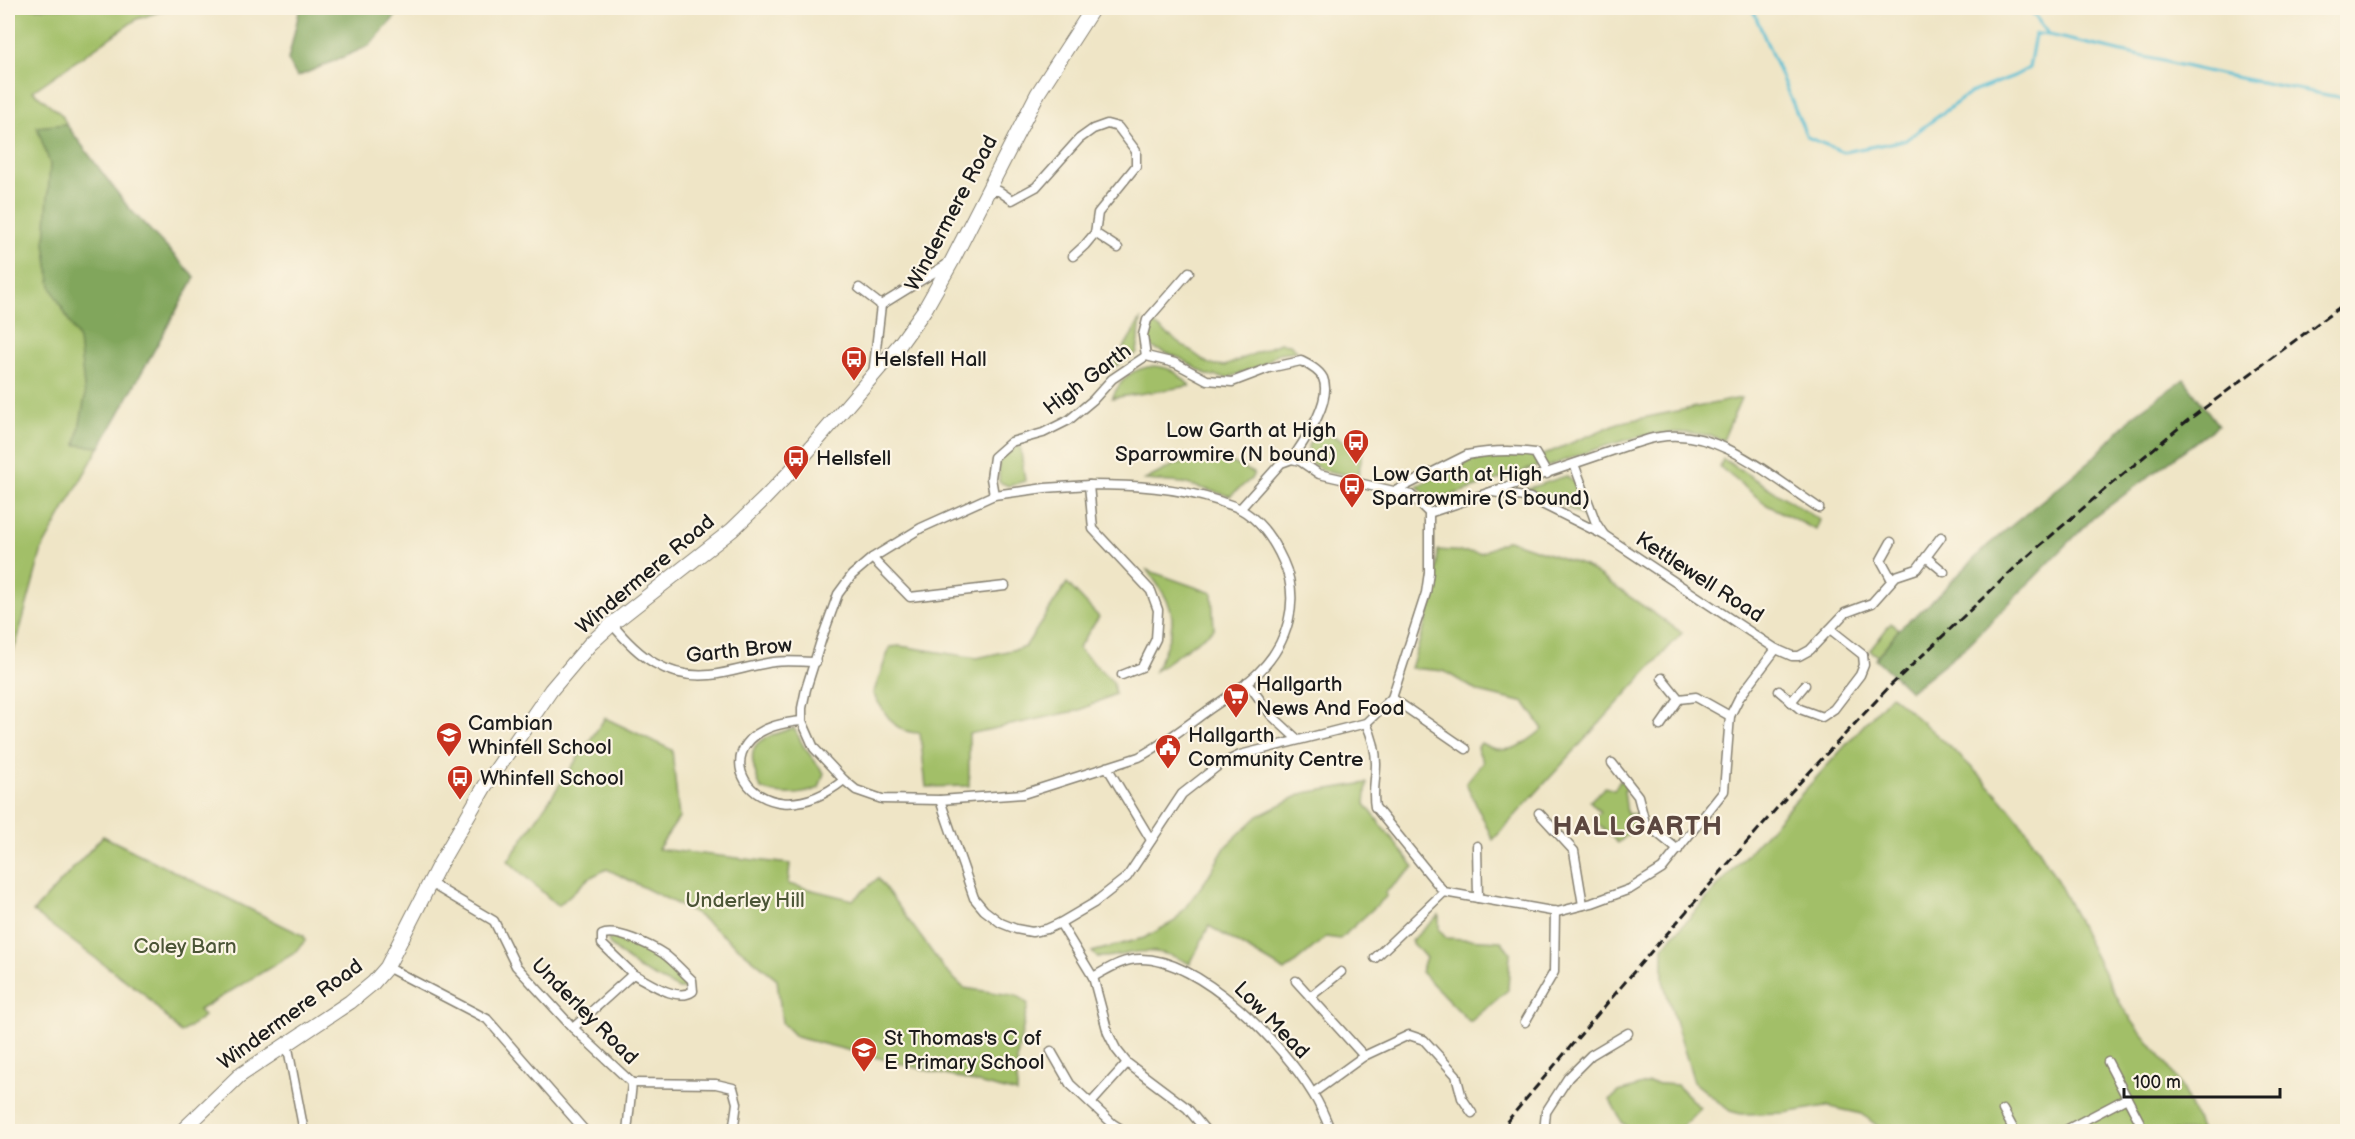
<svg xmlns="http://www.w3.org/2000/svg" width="2355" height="1139" font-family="'Balsamiq Sans',sans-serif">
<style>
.green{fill:#a2bf67;stroke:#5f6e42;stroke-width:1.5}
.forest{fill:#81a65c;stroke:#4e613c;stroke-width:1.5}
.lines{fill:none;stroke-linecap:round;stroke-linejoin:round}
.stream{stroke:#56bdd3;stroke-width:3}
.minor-casing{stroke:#868071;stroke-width:11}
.trunk-casing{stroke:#868071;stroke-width:16}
.minor{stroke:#fff;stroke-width:8}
.trunk{stroke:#fff;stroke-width:14}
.rail{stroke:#1c1c1c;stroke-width:3;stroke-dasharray:9 4.5;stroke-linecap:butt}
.labels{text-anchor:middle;stroke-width:4.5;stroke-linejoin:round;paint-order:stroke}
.street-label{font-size:21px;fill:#1c1c1c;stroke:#fcf5e5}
.poi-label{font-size:21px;fill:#1c1c1c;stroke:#fcf5e5;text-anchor:start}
.park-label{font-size:21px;fill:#4b5536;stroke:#fcf5e5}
.district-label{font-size:27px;font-weight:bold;letter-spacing:1.5px;fill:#5c4740;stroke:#fcf5e5}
</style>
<rect width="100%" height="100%" fill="#fcf5e5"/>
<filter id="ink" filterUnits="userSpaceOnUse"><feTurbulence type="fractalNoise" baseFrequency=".0167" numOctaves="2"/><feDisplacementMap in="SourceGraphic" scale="12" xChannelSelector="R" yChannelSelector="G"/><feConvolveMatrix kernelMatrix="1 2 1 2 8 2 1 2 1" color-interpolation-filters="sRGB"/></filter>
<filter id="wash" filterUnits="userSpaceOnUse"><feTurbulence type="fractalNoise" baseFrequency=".008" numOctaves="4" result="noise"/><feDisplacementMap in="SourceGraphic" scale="24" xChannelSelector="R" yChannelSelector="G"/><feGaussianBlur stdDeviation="1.35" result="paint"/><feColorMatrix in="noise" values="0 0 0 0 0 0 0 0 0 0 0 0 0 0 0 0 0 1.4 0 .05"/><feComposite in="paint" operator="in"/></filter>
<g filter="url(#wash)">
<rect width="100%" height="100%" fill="#efe5c6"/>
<!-- green -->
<g class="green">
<polygon points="8,8 171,8 137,19 33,91 62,115 103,203 195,277 42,549 17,641 8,664"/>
<polygon points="1141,319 1137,353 1111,369"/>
<polygon points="1152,323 1209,364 1225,366 1280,343 1290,344 1297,351 1279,353 1262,365 1227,378 1207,375 1180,358 1153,348 1149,341 1148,331"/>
<path d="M1156,366C1172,368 1179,374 1190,386L1112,398C1122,377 1132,368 1156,366Z"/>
<path d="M1741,398L1723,440C1664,419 1603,447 1546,467L1541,456L1618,423Z"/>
<polygon points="1322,429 1342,441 1358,440 1364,444 1358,477 1323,470 1309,462 1308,445"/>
<polygon points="1020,445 1025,481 1009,486 999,482 999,461 1008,452"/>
<polygon points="1527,455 1534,457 1539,466 1440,499 1431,498 1417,486 1474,459"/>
<polygon points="1723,459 1820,520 1816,530 1767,505 1720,467"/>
<polygon points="1196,460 1229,461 1254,473 1251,479 1230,496 1183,483 1145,480 1174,465"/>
<polygon points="1566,476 1575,483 1586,511 1583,516 1546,496 1526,489"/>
<path d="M1508,540L1585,566L1682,633L1493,840L1466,783L1483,762L1477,748L1481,743C1506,758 1523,746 1543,729L1525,703L1479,692L1444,671L1411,668L1435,594L1438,550L1481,553Z"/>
<path d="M1147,570L1212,593L1214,629L1155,671C1178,622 1180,613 1147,570Z"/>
<path d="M1067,583L1099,617L1078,648L1113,682L1115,694L1080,710L969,734V786L926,787L920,733C893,733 887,715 873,694L890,647L900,646L977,658L1025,647Z"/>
<polygon points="1891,623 1899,629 1878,656 1870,650"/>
<path d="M1891,695C1939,737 1989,778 2026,830C2064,884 2087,944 2119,1001C2132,1025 2153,1045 2168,1067C2183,1086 2192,1109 2201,1131L1885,1132L1862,1114L1826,1106L1785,1113L1741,1114L1730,1111L1694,1082L1663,981V947Z"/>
<polygon points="605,718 672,750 679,818 658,849 790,864 788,884 853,900 878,878 945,970 964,988 1018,996 1028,1004 1017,1057 1017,1093 796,1037 782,1023 777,979 695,913 607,869 589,878 558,906 508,861"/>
<path d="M794,728L804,747L824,773L819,788C801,796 780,796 761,789C744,744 751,741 794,728Z"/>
<polygon points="1620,781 1623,782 1630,789 1624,790 1627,814 1639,814 1642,822 1618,843 1593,820 1600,812 1590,801 1605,787 1614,790"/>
<path d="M1367,783L1365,804L1414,867L1385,893L1387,896L1340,939L1326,937L1285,971L1209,926L1190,964C1170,953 1153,949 1130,953C1118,955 1109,958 1097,957L1092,952L1144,938L1175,921L1206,880L1226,846L1258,816L1304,793Z"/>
<polygon points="103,836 304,936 305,941 293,954 199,1010 204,1016 181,1033 144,994 33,912"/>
<polygon points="1439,915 1439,930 1446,938 1501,941 1510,952 1508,990 1470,1022 1421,972 1426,958 1411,941"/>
<path d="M612,937C634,944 680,963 686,987L684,989H679L639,969L610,945L608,940Z"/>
<polygon points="1649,1083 1677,1085 1700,1108 1678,1131 1631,1131 1622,1122 1610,1100 1619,1092"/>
</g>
<!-- forest -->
<g class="forest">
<polygon points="300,8 403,8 369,46 297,77 288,60"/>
<polygon points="66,124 128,207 195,277 100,447 76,445 85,397 79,340 51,287 45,243 50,164 37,127"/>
<polygon points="2184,379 2218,425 2093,518 1968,645 1910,691 1876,659 1899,629 1929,604 1988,545 2090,461 2135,414"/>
</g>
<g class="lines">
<!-- stream -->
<g class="stream">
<polyline points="1752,8 1807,137 1844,152 1906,140 1970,93 2014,76 2029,68 2035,34 2049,35"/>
<polyline points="2029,8 2049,35 2219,74 2348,99"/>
</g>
</g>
</g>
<g filter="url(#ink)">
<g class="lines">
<!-- minor casing -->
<g class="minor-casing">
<g id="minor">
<polyline points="989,188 994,191 999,191 1012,200 1036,187 1079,139 1093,129 1107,124 1118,127 1136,151 1136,166 1098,213 1095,233 1085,245 1073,256"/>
<polyline points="1095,233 1118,248"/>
<polyline points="859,288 881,305"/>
<polyline points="1146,356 1143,335 1147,320 1189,272"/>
<polyline points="873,375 881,305 949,263"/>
<polyline points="1574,464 1596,523 1604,535"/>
<path d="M1089,485C1134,485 1176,487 1219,501C1226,504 1234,505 1240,509C1260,520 1274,541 1283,561C1301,600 1288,644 1258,673C1243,688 1224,699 1207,711C1185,727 1163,744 1139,757L1023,794L940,800L882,799L856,790L844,780L814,748L802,721V708L806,689L821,641L838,594L852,575L872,558L921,528L994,495L1045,488Z"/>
<polyline points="1089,485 1093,529 1151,591 1158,610 1156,639 1142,667 1122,675"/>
<path d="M1397,490L1467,455C1488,451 1514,450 1535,453L1547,474"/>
<polyline points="1493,492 1530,498 1604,535 1776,649 1792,656 1799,656 1810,650 1845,613 1872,603 1896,576 1917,569 1941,537"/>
<path d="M994,495L991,478L994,457L1011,442L1043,433L1069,420L1093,400L1112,379L1146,356L1175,363L1207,380L1232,382L1269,368L1301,361C1309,365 1319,370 1323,378C1333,401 1304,441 1292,459L1281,463L1240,509"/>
<path d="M1429,513L1632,444C1641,442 1650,438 1659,437C1718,427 1773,478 1819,508"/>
<polyline points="1891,542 1881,560 1892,580"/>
<polyline points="1926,557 1944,572"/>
<polyline points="872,558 910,597 1005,586"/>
<path d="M612,624C638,656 666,679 710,675C731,673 752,665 774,662C787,660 802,662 816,662"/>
<polyline points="1662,678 1679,699 1696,697 1730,716"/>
<polyline points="1247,682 1271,715 1297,739"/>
<polyline points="1779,691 1800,709 1822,717 1834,709 1860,675 1864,665 1863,655 1830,629"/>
<polyline points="1392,698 1466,749"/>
<polyline points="1791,702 1805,685"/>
<path d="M802,721C685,730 754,852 844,780"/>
<path d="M1366,723C1372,736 1376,749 1376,764C1376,779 1372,791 1375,807L1444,892L1557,912L1592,903L1630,889L1662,869L1724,791L1730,716L1739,698L1776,649"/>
<polyline points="1660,726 1679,699"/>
<polyline points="1612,763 1638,796 1645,823 1678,850"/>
<polyline points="1107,767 1151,840"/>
<polyline points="940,800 974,898 984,910 1001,923 1016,929 1032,932 1047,929 1060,923 1094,903 1127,877 1182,794 1219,765 1240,755 1366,723 1392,698 1426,593 1429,572 1429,513 1411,495 1319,474 1300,461 1292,459"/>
<polyline points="1539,813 1574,851 1583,905"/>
<polyline points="1477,846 1478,898"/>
<polyline points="430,883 494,921 516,966 573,1028 632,1083 627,1132"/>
<polyline points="1060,923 1093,977 1108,1033 1116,1049 1127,1063 1187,1108 1207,1132"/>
<polyline points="1375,958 1444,892"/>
<polyline points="387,967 487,1019 586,1132"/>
<path d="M1093,977C1108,969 1122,959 1140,959C1200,958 1284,1045 1313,1094C1321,1106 1326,1119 1331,1132"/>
<polyline points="1296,981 1364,1056"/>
<polyline points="1310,997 1341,972"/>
<polyline points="1525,1022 1554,972 1555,911"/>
<path d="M573,1028L633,974C649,982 677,1003 693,991L692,980C683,972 674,961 664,954C652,946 615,928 602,935V944L633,974"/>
<polyline points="287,1043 304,1132"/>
<polyline points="1051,1051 1070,1084 1113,1124 1126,1132"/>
<polyline points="2108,1062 2145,1132"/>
<polyline points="632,1083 716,1084 733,1088 737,1103 733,1132"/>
<polyline points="1313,1093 1364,1056 1409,1035 1424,1040 1456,1075 1462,1098 1472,1113"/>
<polyline points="1092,1102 1127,1063"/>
<polyline points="2003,1110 2015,1132"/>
<polyline points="1544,1132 1546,1112 1568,1078 1591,1055 1628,1033"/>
<polyline points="2062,1132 2127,1098"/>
</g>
</g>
<!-- trunk casing -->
<g class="trunk-casing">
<polyline id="trunk" points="181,1132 239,1076 350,1002 373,983 387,967 438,867 485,786 551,690 590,644 612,624 732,530 764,499 789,473 900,344 925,309 952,261 1038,93 1093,8"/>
</g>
<!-- minor -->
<use href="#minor" class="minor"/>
<!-- trunk -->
<use href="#trunk" class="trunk"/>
<!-- rail -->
<polyline class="rail" points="1498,1132 1643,961 1791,792 1889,687 2021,562 2104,490 2187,421 2348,301"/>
</g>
</g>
<!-- icons -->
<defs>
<g id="bus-pin" transform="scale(1.35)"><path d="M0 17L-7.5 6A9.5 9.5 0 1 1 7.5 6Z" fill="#c8321e" stroke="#fcf5e5"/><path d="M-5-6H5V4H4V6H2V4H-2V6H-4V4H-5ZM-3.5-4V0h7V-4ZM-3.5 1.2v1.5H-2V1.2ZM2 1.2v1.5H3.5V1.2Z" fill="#fff"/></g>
<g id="supermarket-pin" transform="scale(1.35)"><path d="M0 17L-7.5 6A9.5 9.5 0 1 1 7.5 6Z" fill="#c8321e" stroke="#fcf5e5"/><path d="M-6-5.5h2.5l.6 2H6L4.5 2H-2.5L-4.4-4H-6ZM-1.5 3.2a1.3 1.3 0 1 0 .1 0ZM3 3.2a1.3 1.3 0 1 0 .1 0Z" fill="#fff"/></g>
<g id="school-pin" transform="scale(1.35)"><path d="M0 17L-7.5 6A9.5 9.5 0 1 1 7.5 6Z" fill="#c8321e" stroke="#fcf5e5"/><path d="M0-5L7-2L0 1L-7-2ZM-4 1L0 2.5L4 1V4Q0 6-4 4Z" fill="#fff"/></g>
<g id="civic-pin" transform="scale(1.35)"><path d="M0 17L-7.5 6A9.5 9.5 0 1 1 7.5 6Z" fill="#c8321e" stroke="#fcf5e5"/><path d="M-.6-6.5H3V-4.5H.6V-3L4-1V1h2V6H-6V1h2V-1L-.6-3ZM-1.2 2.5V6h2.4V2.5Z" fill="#fff"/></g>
</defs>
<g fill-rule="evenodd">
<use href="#bus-pin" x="854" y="359"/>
<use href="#bus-pin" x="1356" y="442"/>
<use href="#bus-pin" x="796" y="458"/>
<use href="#bus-pin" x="1352" y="486"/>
<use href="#supermarket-pin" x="1236" y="696"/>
<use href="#school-pin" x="449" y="735"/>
<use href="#civic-pin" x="1168" y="747"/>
<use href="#bus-pin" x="460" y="778"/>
<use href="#school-pin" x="864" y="1050"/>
</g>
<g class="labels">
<!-- street labels -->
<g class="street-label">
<text transform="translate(951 213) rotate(-62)" y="7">Windermere Road</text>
<text transform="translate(1087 379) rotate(-37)" y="7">High Garth</text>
<text transform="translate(645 574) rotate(-40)" y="7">Windermere Road</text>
<text transform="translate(1700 577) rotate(33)" y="7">Kettlewell Road</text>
<text transform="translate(739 650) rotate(-6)" y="7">Garth Brow</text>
<text transform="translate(585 1011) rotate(45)" y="7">Underley Road</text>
<text transform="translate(290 1014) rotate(-36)" y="7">Windermere Road</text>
<text transform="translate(1272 1020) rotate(46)" y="7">Low Mead</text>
</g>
<!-- poi labels -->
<g class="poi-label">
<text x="874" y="366">Helsfell Hall</text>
<text x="1336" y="437" text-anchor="end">Low Garth at High<tspan x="1336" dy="24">Sparrowmire (N bound)</tspan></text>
<text x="816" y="465">Hellsfell</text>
<text x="1372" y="481">Low Garth at High<tspan x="1372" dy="24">Sparrowmire (S bound)</tspan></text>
<text x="1256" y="691">Hallgarth<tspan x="1256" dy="24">News And Food</tspan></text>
<text x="468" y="730">Cambian<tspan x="468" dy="24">Whinfell School</tspan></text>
<text x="1188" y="742">Hallgarth<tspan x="1188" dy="24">Community Centre</tspan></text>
<text x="480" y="785">Whinfell School</text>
<text x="884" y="1045">St Thomas's C of<tspan x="884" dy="24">E Primary School</tspan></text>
</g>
<!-- park labels -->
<g class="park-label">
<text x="745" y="907">Underley Hill</text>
<text x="185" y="953">Coley Barn</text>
</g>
<!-- district labels -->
<g class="district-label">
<text x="1638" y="835">HALLGARTH</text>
</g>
</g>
<!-- margin -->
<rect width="2355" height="1139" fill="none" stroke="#fcf5e5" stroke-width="30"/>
<!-- scale -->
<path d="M2124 1088v9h156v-9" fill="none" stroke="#1c1c1c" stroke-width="3"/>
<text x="2133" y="1088" font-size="18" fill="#1c1c1c" stroke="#fcf5e5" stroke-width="4.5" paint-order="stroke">100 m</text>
</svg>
